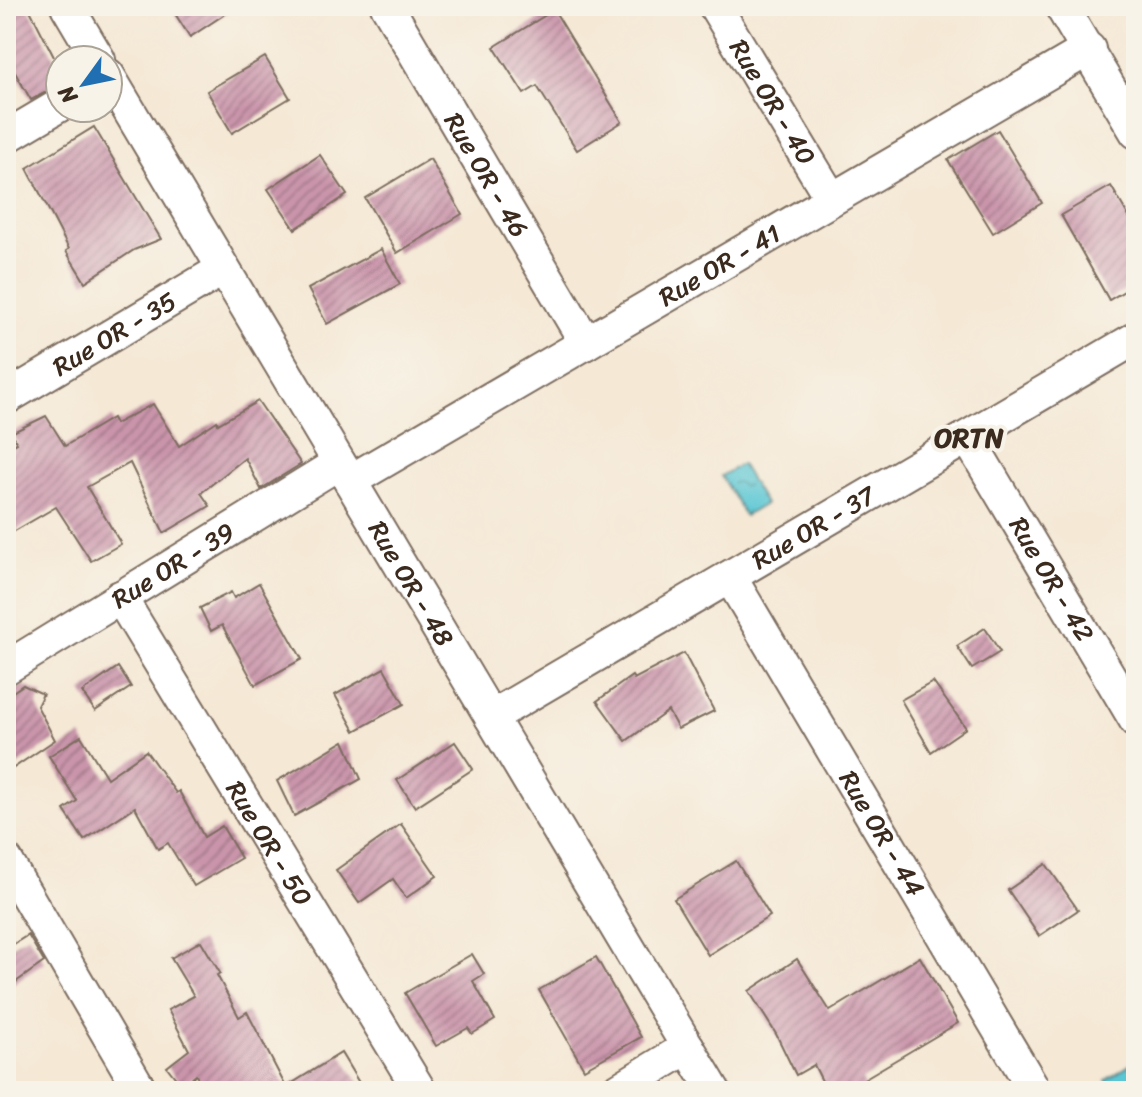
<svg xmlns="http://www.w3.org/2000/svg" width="1142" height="1097" font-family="Sriracha,sans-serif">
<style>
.water{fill:url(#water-ripples);stroke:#4b7879;stroke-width:2}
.building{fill:url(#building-hatch)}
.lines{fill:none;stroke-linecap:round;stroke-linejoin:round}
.minor-casing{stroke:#7c6c5e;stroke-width:36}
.minor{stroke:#fff;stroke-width:32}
.labels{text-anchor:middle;stroke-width:8;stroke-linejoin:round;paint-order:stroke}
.street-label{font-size:26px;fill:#3b2a1e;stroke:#f7f3e8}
.neighbourhood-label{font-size:28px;font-weight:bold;fill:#3b2a1e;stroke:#f7f3e8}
</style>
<defs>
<pattern id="water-ripples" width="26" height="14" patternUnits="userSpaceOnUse" patternTransform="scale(2)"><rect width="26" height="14" fill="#5bc7d4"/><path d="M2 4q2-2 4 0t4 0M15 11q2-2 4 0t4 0" fill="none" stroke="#4ca2ab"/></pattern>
<pattern id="building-hatch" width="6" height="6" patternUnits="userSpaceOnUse" patternTransform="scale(2)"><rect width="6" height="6" fill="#ca95ab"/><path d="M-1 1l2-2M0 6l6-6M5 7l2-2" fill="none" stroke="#a57a8b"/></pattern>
</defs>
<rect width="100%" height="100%" fill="#f7f3e8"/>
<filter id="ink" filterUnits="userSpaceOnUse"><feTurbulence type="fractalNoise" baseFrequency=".0125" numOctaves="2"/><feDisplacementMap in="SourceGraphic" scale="16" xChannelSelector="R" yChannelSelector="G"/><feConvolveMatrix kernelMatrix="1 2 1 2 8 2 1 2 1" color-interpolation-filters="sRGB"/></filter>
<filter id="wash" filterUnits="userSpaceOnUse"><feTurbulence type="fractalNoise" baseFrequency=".006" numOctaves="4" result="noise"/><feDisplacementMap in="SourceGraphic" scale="32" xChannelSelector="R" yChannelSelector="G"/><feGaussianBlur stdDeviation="1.8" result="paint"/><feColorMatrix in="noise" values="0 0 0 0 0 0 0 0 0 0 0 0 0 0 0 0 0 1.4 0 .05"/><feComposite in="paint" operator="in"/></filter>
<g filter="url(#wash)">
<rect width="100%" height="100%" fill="#f5e8d5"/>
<!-- water -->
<g class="water">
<polygon points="741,464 765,504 745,516 721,476"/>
<polygon points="1136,1061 1136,1091 1113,1091 1106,1080"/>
</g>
<g id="blocks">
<!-- building -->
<g class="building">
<polygon points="21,6 28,6 58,65 49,71 56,87 31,100 6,57 6,16"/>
<polygon points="170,6 237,6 190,37"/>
<polygon points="554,10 622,122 577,150 537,86 524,94 494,47"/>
<polygon points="265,57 290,98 232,133 207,91"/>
<polygon points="94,127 161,239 134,250 85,282 66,251 69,249 27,168"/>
<polygon points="998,130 1042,203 993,233 948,160"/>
<polygon points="320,155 347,195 295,229 268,189"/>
<polygon points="430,159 462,214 397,253 365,198"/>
<polygon points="1111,186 1136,229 1136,284 1109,300 1061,215"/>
<polygon points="381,249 400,284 327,324 308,289"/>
<polygon points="258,401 301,464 261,489 245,458 201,493 210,506 164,533 130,463 87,487 121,544 91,561 56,507 6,536 6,449 17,443 11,433 46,416 65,446 112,418 115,424 153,404 179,446 217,421 218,424"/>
<polygon points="259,583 302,659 255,685 222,625 211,631 200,608 231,592 234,598"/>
<polygon points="985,628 1000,652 972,669 957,646"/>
<polygon points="684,653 714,711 678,729 668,711 626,741 597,701 632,676 634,679"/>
<polygon points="118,667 131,687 95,711 82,692"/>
<polygon points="384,668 404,704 355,731 335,695"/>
<polygon points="933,682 966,728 931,752 901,700"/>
<polygon points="23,685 43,694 37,706 55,740 6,773 7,696"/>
<polygon points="81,736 107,778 146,751 176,793 179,791 204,837 222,826 241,858 194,886 168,843 158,849 135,807 84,840 64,810 77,801 49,756"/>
<polygon points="344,741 361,779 294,816 277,781"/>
<polygon points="455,742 473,769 415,807 397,780"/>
<polygon points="401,824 437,876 406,898 393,879 359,903 336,870"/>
<polygon points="736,861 770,916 708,955 674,899"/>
<polygon points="1046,864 1078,910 1039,936 1008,890"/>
<polygon points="28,935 44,962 6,989 6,949"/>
<polygon points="201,941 220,973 217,975 239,1017 247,1012 286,1087 341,1053 364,1091 205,1091 196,1075 182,1086 167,1067 189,1050 168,1010 194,996 171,958"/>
<polygon points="472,954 484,974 473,981 495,1020 472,1034 468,1028 436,1046 405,993"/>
<polygon points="596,957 641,1037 584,1069 539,990"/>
<polygon points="920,957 958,1023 862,1080 868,1091 827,1091 814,1065 796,1075 776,1034 749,991 797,959 830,1011"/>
</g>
</g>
</g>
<g filter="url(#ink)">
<use href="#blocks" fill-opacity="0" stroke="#7c6c5e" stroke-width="2"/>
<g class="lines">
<!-- minor casing -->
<g class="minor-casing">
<g id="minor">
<polyline points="67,6 99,60"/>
<path id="s1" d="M387,6L586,343"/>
<path id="s2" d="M715,6L831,198"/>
<polyline points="1061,6 1136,132"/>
<path id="s3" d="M108,75L714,1091"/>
<polyline points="6,137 60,105"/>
<path id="s4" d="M6,398L223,269"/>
<path id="s5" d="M968,438L1136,721"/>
<path id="s6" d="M350,481L1089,49"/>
<path id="s7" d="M730,577L1035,1091"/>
<path id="s8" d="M120,597L420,1091"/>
<path id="s9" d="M6,668L339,463"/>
<path id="s10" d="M491,717L1136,338"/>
<polyline points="6,860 141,1091"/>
<polyline points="616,1091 688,1047"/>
</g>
</g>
<!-- minor -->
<use href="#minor" class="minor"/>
</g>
</g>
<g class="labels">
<!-- street labels -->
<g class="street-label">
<text dy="9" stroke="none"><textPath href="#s2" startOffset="112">Rue OR - 40</textPath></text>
<text dy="9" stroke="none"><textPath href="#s1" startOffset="196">Rue OR - 46</textPath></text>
<text dy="9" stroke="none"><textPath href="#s6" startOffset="428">Rue OR - 41</textPath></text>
<text dy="9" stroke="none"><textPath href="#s4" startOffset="126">Rue OR - 35</textPath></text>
<text dy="9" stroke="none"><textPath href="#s10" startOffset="374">Rue OR - 37</textPath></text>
<text dy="9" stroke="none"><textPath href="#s9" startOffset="196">Rue OR - 39</textPath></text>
<text dy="9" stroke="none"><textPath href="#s5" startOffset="164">Rue OR - 42</textPath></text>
<text dy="9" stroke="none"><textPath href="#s3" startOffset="592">Rue OR - 48</textPath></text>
<text dy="9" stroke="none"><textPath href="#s7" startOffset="298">Rue OR - 44</textPath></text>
<text dy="9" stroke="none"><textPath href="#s8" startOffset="288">Rue OR - 50</textPath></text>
</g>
<!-- neighbourhood labels -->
<g class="neighbourhood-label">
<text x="969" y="447">ORTN</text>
</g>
</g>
<!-- margin -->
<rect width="1142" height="1097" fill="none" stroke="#f7f3e8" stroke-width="32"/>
<!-- north arrow -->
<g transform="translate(84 84) rotate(237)"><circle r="38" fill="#f7f3e8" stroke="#aca397" stroke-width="2"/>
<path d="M0-6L14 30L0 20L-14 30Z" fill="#1f6fb2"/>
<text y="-12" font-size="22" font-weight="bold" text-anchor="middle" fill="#3b2a1e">N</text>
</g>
</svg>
